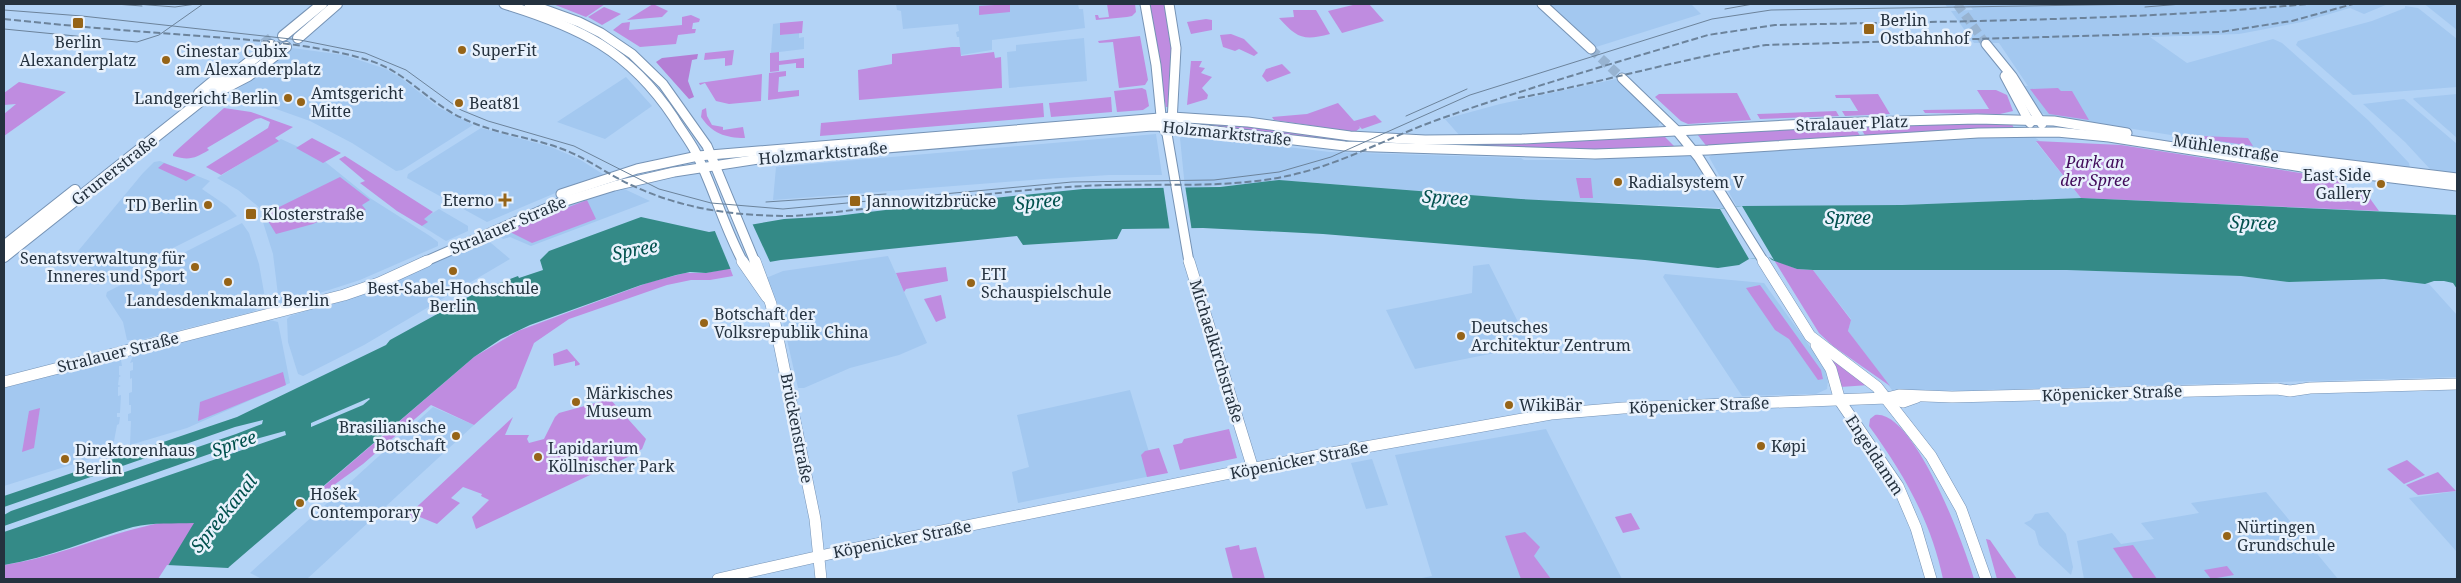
<svg xmlns="http://www.w3.org/2000/svg" width="2461" height="583" font-family="'Noto Serif',serif">
<style>
.built{fill:#a3c8f0}
.green{fill:#bf8ce0}
.forest{fill:#b47ed5}
.water{fill:#348a87;fill-rule:evenodd}
.pier{fill:#b3d3f6}
.lines{fill:none;stroke-linecap:round;stroke-linejoin:round}
.secondary-tunnel{stroke:#97b3d1;stroke-width:9;stroke-dasharray:9 4.5;stroke-linecap:butt}
.primary-tunnel{stroke:#97b3d1;stroke-width:10;stroke-dasharray:10 5;stroke-linecap:butt}
.secondary-far1-casing{stroke:#7693b5;stroke-width:11}
.secondary-casing{stroke:#7693b5;stroke-width:12}
.primary-casing{stroke:#7693b5;stroke-width:12}
.secondary-far1{stroke:#fff;stroke-width:9}
.secondary{stroke:#fff;stroke-width:11}
.primary{stroke:#fff;stroke-width:10}
.tram{stroke:#6c839b;stroke-width:1}
.rail{stroke:#6c839b;stroke-width:2;stroke-dasharray:7 3;stroke-linecap:butt}
.poi-dot{fill:#966417;stroke:#e8f1fc;stroke-width:2}
.labels{text-anchor:middle;stroke-width:5;stroke-linejoin:round;paint-order:stroke}
.poi-label{font-size:16px;fill:#25323f;stroke:#e8f1fc;text-anchor:start}
.street-label{font-size:16px;fill:#25323f;stroke:#e8f1fc}
.park-label{font-size:16px;font-style:italic;fill:#410a5a;stroke:#e8f1fc}
.water-label{font-size:18px;font-style:italic;fill:#01504d;stroke:#e8f1fc}
</style>
<rect width="100%" height="100%" fill="#b3d3f6"/>
<!-- built -->
<g class="built">
<polygon points="896,4 1078,4 1079,9 1083,9 1085,28 992,40 992,50 961,55 959,37 957,37 956,32 959,31 958,24 903,29 901,11 897,10"/>
<polygon points="1549,4 1691,4 1701,14 1596,47"/>
<polygon points="1945,4 2388,4 2364,14 2350,8 2302,22 2239,34 2150,37 2187,63 2273,39 2282,43 2368,120 2409,163 2410,168 2327,160 2046,115 2039,112 2022,86 2028,86 1999,43 1974,43 1951,11 1973,10 1971,7 1947,7"/>
<polygon points="2424,4 2457,4 2457,30 2427,6"/>
<polygon points="2405,6 2418,8 2457,39 2457,87 2353,95 2296,45 2298,41 2372,21 2405,8"/>
<polygon points="780,23 780,35 799,33 799,38 804,37 804,49 771,53 773,24"/>
<polygon points="1084,38 1087,81 1009,88 1007,52 1016,51 1016,45"/>
<polygon points="292,48 344,55 386,69 401,78 438,107 473,125 402,170 396,171 352,143 310,121 265,105 231,98 233,93"/>
<polygon points="626,77 652,106 605,139 557,122"/>
<polygon points="1616,79 1654,115 1660,122 1658,127 1569,134 1460,136 1445,119 1500,104"/>
<polygon points="2457,94 2457,138 2413,99 2414,98"/>
<polygon points="2404,99 2457,144 2457,175 2430,169 2405,142 2363,104"/>
<polygon points="481,128 551,147 579,159 606,176 572,186 487,222 407,178 408,174"/>
<polygon points="1156,134 1162,175 1109,175 1044,179 773,200 776,167"/>
<polygon points="1185,135 1330,152 1521,158 1524,160 1593,160 1603,157 1689,155 1694,158 1724,208 1521,199 1294,181 1185,188 1180,138"/>
<polygon points="2033,136 2040,141 2036,142 2081,198 1902,205 1737,207 1709,157 1713,154 1960,138"/>
<polygon points="281,139 318,156 370,198 430,236 438,242 438,246 360,280 298,300 279,303 273,254 261,216 268,210 267,207 260,208 238,190 217,178"/>
<polygon points="160,161 210,181 202,189 227,206 237,216 103,283 87,264 78,264 74,256 143,173 154,162"/>
<polygon points="620,187 650,201 531,246 510,237 503,239 497,234 540,213"/>
<polygon points="439,209 468,226 468,231 446,241 422,226 427,222 423,219"/>
<polygon points="242,223 249,233 259,264 265,298 263,306 252,312 140,340 127,340 123,322 106,296 107,292"/>
<polygon points="485,238 510,259 364,345 303,376 298,374 288,342 287,319 290,316 322,306"/>
<polygon points="888,256 927,343 899,355 850,368 804,388 798,388 780,309 766,278 783,271"/>
<polygon points="1489,264 1530,346 1415,369 1386,310 1472,293 1473,266"/>
<polygon points="1813,270 2067,270 2241,276 2289,282 2384,279 2429,284 2457,315 2457,377 1986,390 1987,391 1892,390 1848,331 1851,319"/>
<polygon points="1665,274 1764,283 1824,366 1828,381 1827,389 1816,394 1742,396 1663,277"/>
<polygon points="270,320 278,322 290,383 187,428 130,445 131,421 128,421 128,414 131,413 131,405 129,405 129,393 132,392 132,378 130,379 130,371 133,370 133,362 130,363 133,356 157,347"/>
<polygon points="115,359 121,360 122,366 119,366 119,375 121,376 119,377 118,385 121,386 118,387 118,396 121,395 120,413 117,413 117,417 120,417 119,424 117,425 112,452 4,486 4,388"/>
<polygon points="1130,390 1156,475 1018,503 1012,472 1029,467 1017,415"/>
<polygon points="433,407 474,425 307,579 262,579 250,573"/>
<polygon points="1546,429 1622,579 1417,579 1432,576 1395,455"/>
<polygon points="1372,459 1388,505 1366,509 1351,463"/>
<polygon points="2457,491 2457,552 2409,498"/>
<polygon points="2266,492 2338,579 2084,579 2077,541 2112,533 2121,544 2154,539 2141,523 2199,513 2191,503"/>
<polygon points="2048,512 2066,534 2073,567 2071,575 2039,545 2035,531 2024,523 2031,520 2035,514"/>
</g>
<!-- green -->
<g class="green">
<polygon points="553,4 605,4 586,17"/>
<polygon points="653,4 668,11 662,17 627,20"/>
<polygon points="1010,4 1010,12 979,15 979,6"/>
<polygon points="1107,4 1135,4 1136,12 1132,16 1127,17 1096,20 1095,15 1098,15 1099,18 1109,17"/>
<polygon points="1147,4 1167,4 1173,35 1170,107 1166,107"/>
<polygon points="1357,4 1369,4 1384,21 1342,33 1328,11"/>
<polygon points="604,7 621,14 602,25 588,17"/>
<path d="M1293,10H1316L1330,34C1303,41 1297,38 1279,18L1294,17Z"/>
<polygon points="691,15 700,19 699,22 693,23 692,29 696,29 695,33 678,35 676,44 640,47 613,30 622,23 630,22 629,30 682,25 682,17"/>
<polygon points="1206,19 1212,20 1212,30 1191,34 1187,22"/>
<polygon points="803,21 802,33 780,35 780,23"/>
<polygon points="1231,34 1244,39 1258,53 1254,56 1239,49 1235,51 1223,47 1220,35"/>
<polygon points="1140,36 1148,80 1145,85 1119,88 1113,42 1099,43 1098,41"/>
<polygon points="952,47 960,47 961,56 994,52 995,58 1001,57 1002,88 859,100 858,70 892,64 892,54"/>
<polygon points="734,50 732,65 725,66 725,58 704,60 705,53"/>
<polygon points="779,52 779,61 804,58 804,68 796,68 796,63 779,65 779,71 770,72 770,53"/>
<polygon points="1191,61 1202,61 1199,67 1205,68 1201,73 1212,77 1202,88 1208,95 1207,99 1187,105"/>
<polygon points="1282,64 1291,73 1267,82 1262,76 1266,69"/>
<polygon points="786,71 786,76 779,77 778,92 799,90 799,96 768,100 769,73"/>
<polygon points="762,74 761,101 729,104 716,101 705,83 700,85 699,83"/>
<polygon points="19,82 66,92 4,136 4,114 16,104 4,105 4,93"/>
<polygon points="1142,88 1146,90 1149,106 1143,110 1117,112 1114,91"/>
<polygon points="2058,88 2061,91 2072,91 2089,120 2049,114 2030,89"/>
<polygon points="1977,90 1996,90 2007,95 2013,111 2000,114 1925,113 1923,110 1989,109"/>
<polygon points="1737,93 1751,120 1688,124 1681,121 1655,97 1659,94"/>
<polygon points="1878,94 1890,114 1845,116 1842,111 1858,111 1850,98 1836,98 1835,95"/>
<polygon points="1111,97 1112,112 1051,117 1049,103"/>
<polygon points="1043,103 1044,117 820,136 821,123"/>
<polygon points="1338,103 1354,121 1375,115 1382,122 1362,129 1359,126 1360,128 1355,132 1274,120 1272,117 1307,114"/>
<path d="M224,108L251,112L293,127L275,138L279,141L221,175L206,167L268,128L270,122L261,118L256,119L207,148L209,150C195,158 190,161 173,156V154L177,150Z"/>
<path d="M706,108L707,116L712,125L723,127V130L743,127L745,138C725,138 712,133 701,117L702,110Z"/>
<polygon points="1836,111 1839,116 1760,119 1757,114"/>
<polygon points="2010,121 2014,128 1866,137 1858,124"/>
<polygon points="1185,122 1261,127 1358,140 1350,144 1184,125"/>
<polygon points="1853,125 1861,137 1708,148 1697,134"/>
<polygon points="1662,134 1675,147 1551,151 1435,147 1434,143"/>
<polygon points="2202,136 2248,138 2253,146 2204,139"/>
<polygon points="312,138 341,153 323,163 296,148"/>
<polygon points="2036,141 2121,145 2339,179 2350,192 2366,193 2379,211 2081,198"/>
<polygon points="345,156 433,212 424,219 428,222 422,226 397,211 360,183 365,181 339,159"/>
<polygon points="164,163 196,175 186,181 158,168"/>
<polygon points="340,177 370,200 362,205 366,210 335,221 332,215 313,224 276,234 268,221 267,213"/>
<polygon points="1576,178 1591,178 1593,198 1580,198"/>
<polygon points="587,200 596,219 532,243 510,232 511,229"/>
<polygon points="1774,260 1797,269 1813,270 1851,320 1848,331 1890,386 1833,346 1819,333"/>
<polygon points="946,267 948,281 906,289 904,292 896,273"/>
<polygon points="730,268 733,276 710,280 691,280 667,285 569,319 534,343 516,388 474,425 431,405 363,464 320,495 315,494 474,357 518,331 650,282 685,273 706,273"/>
<polygon points="1760,285 1821,370 1823,379 1818,380 1789,339 1775,330 1746,288"/>
<polygon points="941,295 946,318 936,322 924,299"/>
<polygon points="567,349 580,364 579,365 575,366 575,361 554,366 553,354"/>
<polygon points="1829,358 1831,358 1869,385 1840,387"/>
<polygon points="283,372 286,385 198,421 200,402"/>
<polygon points="610,399 646,439 642,449 628,457 476,529 472,517 489,500 481,496 482,494 463,487 451,498 460,503 437,524 415,515 411,519 406,517 513,417 505,435 529,435 527,439 529,443 544,439 555,417 559,413"/>
<polygon points="40,408 34,448 22,452 29,411"/>
<path d="M1875,415C1914,409 1965,547 1974,579H1943C1931,521 1904,474 1869,426L1870,419Z"/>
<polygon points="1229,429 1237,458 1180,470 1173,445 1182,443 1184,439"/>
<polygon points="1159,448 1168,473 1147,477 1141,455 1145,451"/>
<polygon points="2407,460 2425,475 2404,484 2387,469"/>
<polygon points="2438,472 2456,491 2418,495 2406,485"/>
<polygon points="1631,513 1640,529 1623,533 1615,517"/>
<path d="M165,522L195,523L160,579H4V565C59,557 110,532 165,522Z"/>
<polygon points="1525,532 1540,547 1534,556 1551,579 1521,579 1505,536"/>
<polygon points="1986,539 1990,540 2017,579 1997,579"/>
<polygon points="1239,545 1240,550 1256,547 1265,579 1233,579 1225,548"/>
<polygon points="2133,545 2157,579 2134,579 2113,548"/>
<polygon points="2227,566 2234,575 2211,579 2204,570"/>
</g>
<!-- forest -->
<polygon class="forest" points="698,54 697,59 692,60 688,81 694,97 689,99 656,62 662,58"/>
<!-- water -->
<path class="water" d="M1279,180L1521,199L1719,209L1742,206L1902,205L2081,198L2457,215V289L2453,283L2444,281H2434L2425,284L2384,279L2289,282L2241,276L2067,270H1813L1797,269L1772,260L1769,257L1749,259L1739,265L1718,268L1645,260L1323,234L1203,228L1122,229L1117,239L1023,245L1017,236L781,260L706,273L690,272L676,275L641,285L530,325L501,339L474,357L229,567L221,579H160L194,523C173,524 154,522 133,527C90,539 49,558 4,565V532L286,435L285,431L238,444L4,526V515L11,511L236,434L262,424L263,420L235,427L4,507V496L237,417L386,345L390,340L479,291L518,276L519,278L543,270L540,260L549,251L641,217L709,232L784,219L836,216L935,204L1083,189L1220,187ZM369,398L370,399L363,405L311,427V423Z"/>
<!-- pier -->
<g class="pier">
<polygon points="1163,185 1185,185 1192,232 1170,232"/>
<polygon points="1742,206 1774,260 1769,257 1749,259 1720,209"/>
<polygon points="752,223 771,264 731,270 714,229"/>
<polygon points="167,565 228,568 234,567 223,579 158,579"/>
</g>
<g class="lines">
<!-- secondary-tunnel -->
<g class="secondary-tunnel">
<polyline points="1957,4 1986,44"/>
<polyline points="1591,49 1622,78"/>
</g>
<!-- primary-tunnel -->
<g class="primary-tunnel">
<polyline points="263,44 275,35"/>
<polyline points="279,46 291,37"/>
</g>
<!-- secondary-far1 casing -->
<g class="secondary-far1-casing">
<g id="secondary-far1">
<path d="M504,4C579,27 629,50 674,118C681,130 690,141 696,153C714,189 724,227 743,262"/>
<polyline points="529,4 579,22 601,33 632,54 663,84 707,146 755,262"/>
<polyline points="1145,4 1156,65 1162,126 1167,134 1189,262"/>
<polyline points="1169,4 1176,48 1172,122"/>
<polyline points="1542,4 1591,49"/>
<polyline points="1986,44 2012,76 2042,124"/>
<polyline points="2005,76 2030,123"/>
<polyline points="1622,78 1677,131 1699,158 1764,262"/>
<polyline points="2269,155 2457,178"/>
<polyline points="561,194 637,169 698,156 1172,117 1248,122 1350,136 1425,140 1522,139 1826,123 1977,119 2054,121 2127,133"/>
<polyline points="424,262 556,204 614,186 674,172 766,158 1152,126 1181,127 1345,146 1595,154 1708,150 1978,133 2057,132 2109,137 2302,167 2457,186"/>
</g>
</g>
<!-- secondary casing -->
<g class="secondary-casing">
<g id="secondary">
<polyline points="742,261 767,297"/>
<polyline points="755,261 771,304 815,519 821,579"/>
<polyline points="1189,261 1253,469"/>
<polyline points="1763,261 1810,336 1877,387 1931,456 1961,509 1986,579"/>
<polyline points="1816,345 1831,369 1840,401 1898,486 1916,528 1931,579"/>
<polyline points="4,382 344,295 379,283 427,261"/>
<polyline points="1887,398 1899,395 1952,397 2277,389 2290,391 2310,388 2457,384"/>
<polyline points="718,579 847,550 1315,456 1551,414 1623,408 1887,398 1903,402 1917,397"/>
</g>
</g>
<!-- primary casing -->
<g class="primary-casing">
<g id="primary">
<polyline points="283,36 322,4"/>
<polyline points="298,38 337,4"/>
<polyline points="213,85 239,70 271,45"/>
<polyline points="199,93 217,78"/>
<polyline points="4,246 75,190"/>
<polyline points="4,257 202,100 248,76 286,47"/>
</g>
</g>
<!-- secondary-far1 -->
<use href="#secondary-far1" class="secondary-far1"/>
<!-- secondary -->
<use href="#secondary" class="secondary"/>
<!-- primary -->
<use href="#primary" class="primary"/>
<!-- tram -->
<g class="tram">
<polyline points="115,4 142,6"/>
<polyline points="136,4 175,7 196,4"/>
<polyline points="2145,7 2182,4"/>
<polyline points="1725,9 1753,4"/>
<polyline points="4,10 82,16 300,40 365,53 406,70 461,110 488,121 574,146 659,189 711,203 783,209 1072,182 1214,180 1279,172 1331,157 1470,95 1712,19 1771,10 2151,4"/>
<polyline points="4,29 137,42 159,35 203,4"/>
<polyline points="1406,116 1467,89"/>
<polyline points="766,202 886,194"/>
</g>
<!-- rail -->
<g class="rail">
<path d="M4,19C61,25 117,30 174,34C236,39 311,42 371,61C406,72 429,103 462,118C494,134 532,137 565,150C588,159 609,175 631,185C685,210 735,216 793,216C890,208 987,191 1084,186C1152,182 1221,190 1287,176C1340,165 1387,138 1437,120C1526,88 1618,62 1708,35L1775,25C1952,21 2130,21 2307,4"/>
<path d="M1518,98C1601,83 1682,58 1766,45L2220,32L2292,21L2353,4"/>
</g>
</g>
<!-- markers -->
<g class="poi-dot">
<rect x="72" y="17" width="12" height="12" rx="2.5"/>
<rect x="1863" y="23" width="12" height="12" rx="2.5"/>
<circle cx="462" cy="50" r="5"/>
<circle cx="166" cy="60" r="5"/>
<circle cx="288" cy="98" r="5"/>
<circle cx="301" cy="102" r="5"/>
<circle cx="459" cy="103" r="5"/>
<circle cx="1618" cy="182" r="5"/>
<circle cx="2381" cy="184" r="5"/>
<path d="M502.5 192.5h5v5h5v5h-5v5h-5v-5h-5v-5h5z"/>
<rect x="849" y="195" width="12" height="12" rx="2.5"/>
<circle cx="208" cy="205" r="5"/>
<rect x="245" y="208" width="12" height="12" rx="2.5"/>
<circle cx="195" cy="267" r="5"/>
<circle cx="453" cy="271" r="5"/>
<circle cx="228" cy="282" r="5"/>
<circle cx="971" cy="283" r="5"/>
<circle cx="704" cy="323" r="5"/>
<circle cx="1461" cy="336" r="5"/>
<circle cx="576" cy="402" r="5"/>
<circle cx="1509" cy="405" r="5"/>
<circle cx="456" cy="436" r="5"/>
<circle cx="1761" cy="446" r="5"/>
<circle cx="538" cy="457" r="5"/>
<circle cx="65" cy="459" r="5"/>
<circle cx="300" cy="503" r="5"/>
<circle cx="2227" cy="536" r="5"/>
</g>
<g class="labels">
<!-- poi labels -->
<g class="poi-label">
<text x="1880" y="26">Berlin<tspan x="1880" dy="18">Ostbahnhof</tspan></text>
<text x="78" y="48" text-anchor="middle">Berlin<tspan x="78" dy="18">Alexanderplatz</tspan></text>
<text x="472" y="56">SuperFit</text>
<text x="176" y="57">Cinestar Cubix<tspan x="176" dy="18">am Alexanderplatz</tspan></text>
<text x="311" y="99">Amtsgericht<tspan x="311" dy="18">Mitte</tspan></text>
<text x="278" y="104" text-anchor="end">Landgericht Berlin</text>
<text x="469" y="109">Beat81</text>
<text x="2371" y="181" text-anchor="end">East Side<tspan x="2371" dy="18">Gallery</tspan></text>
<text x="1628" y="188">Radialsystem V</text>
<text x="494" y="206" text-anchor="end">Eterno</text>
<text x="866" y="207">Jannowitzbrücke</text>
<text x="198" y="211" text-anchor="end">TD Berlin</text>
<text x="262" y="220">Klosterstraße</text>
<text x="185" y="264" text-anchor="end">Senatsverwaltung für<tspan x="185" dy="18">Inneres und Sport</tspan></text>
<text x="981" y="280">ETI<tspan x="981" dy="18">Schauspielschule</tspan></text>
<text x="453" y="294" text-anchor="middle">Best-Sabel-Hochschule<tspan x="453" dy="18">Berlin</tspan></text>
<text x="228" y="306" text-anchor="middle">Landesdenkmalamt Berlin</text>
<text x="714" y="320">Botschaft der<tspan x="714" dy="18">Volksrepublik China</tspan></text>
<text x="1471" y="333">Deutsches<tspan x="1471" dy="18">Architektur Zentrum</tspan></text>
<text x="586" y="399">Märkisches<tspan x="586" dy="18">Museum</tspan></text>
<text x="1519" y="411">WikiBär</text>
<text x="446" y="433" text-anchor="end">Brasilianische<tspan x="446" dy="18">Botschaft</tspan></text>
<text x="1771" y="452">Køpi</text>
<text x="548" y="454">Lapidarium<tspan x="548" dy="18">Köllnischer Park</tspan></text>
<text x="75" y="456">Direktorenhaus<tspan x="75" dy="18">Berlin</tspan></text>
<text x="310" y="500">Hošek<tspan x="310" dy="18">Contemporary</tspan></text>
<text x="2237" y="533">Nürtingen<tspan x="2237" dy="18">Grundschule</tspan></text>
</g>
<!-- street labels -->
<g class="street-label">
<text transform="translate(1852 123) rotate(-2)" y="6">Stralauer Platz</text>
<text transform="translate(1227 133) rotate(6)" y="6">Holzmarktstraße</text>
<text transform="translate(2226 148) rotate(9)" y="6">Mühlenstraße</text>
<text transform="translate(823 153) rotate(-5)" y="6">Holzmarktstraße</text>
<text transform="translate(114 170) rotate(-38)" y="6">Grunerstraße</text>
<text transform="translate(508 225) rotate(-23)" y="6">Stralauer Straße</text>
<text transform="translate(1217 351) rotate(73)" y="6">Michaelkirchstraße</text>
<text transform="translate(118 352) rotate(-14)" y="6">Stralauer Straße</text>
<text transform="translate(2112 393) rotate(-2)" y="6">Köpenicker Straße</text>
<text transform="translate(1699 405) rotate(-2)" y="6">Köpenicker Straße</text>
<text transform="translate(797 428) rotate(79)" y="6">Brückenstraße</text>
<text transform="translate(1875 455) rotate(57)" y="6">Engeldamm</text>
<text transform="translate(1299 460) rotate(-11)" y="6">Köpenicker Straße</text>
<text transform="translate(902 539) rotate(-11)" y="6">Köpenicker Straße</text>
</g>
<!-- park labels -->
<g class="park-label">
<text x="2095" y="168">Park an<tspan x="2095" dy="18">der Spree</tspan></text>
</g>
<!-- water labels -->
<g class="water-label">
<text transform="translate(1445 198) rotate(4)" y="6">Spree</text>
<text transform="translate(1038 202) rotate(-5)" y="6">Spree</text>
<text x="1848" y="224">Spree</text>
<text transform="translate(2253 223) rotate(2)" y="6">Spree</text>
<text transform="translate(635 250) rotate(-11)" y="6">Spree</text>
<text transform="translate(234 444) rotate(-19)" y="6">Spree</text>
<text transform="translate(224 514) rotate(-51)" y="6">Spreekanal</text>
</g>
</g>
<!-- border -->
<rect width="2461" height="583" fill="none" stroke="#25323f" stroke-width="10"/>
</svg>
